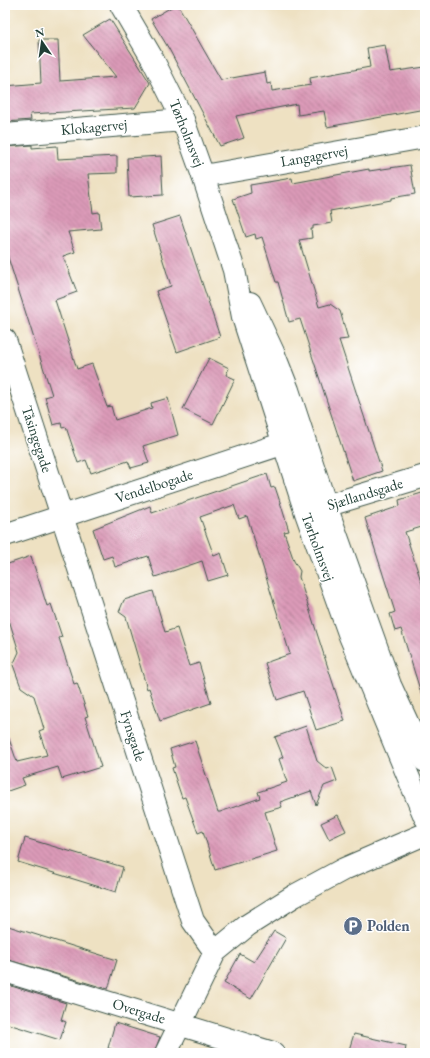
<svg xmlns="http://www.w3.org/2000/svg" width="430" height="1058" font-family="'EB Garamond',serif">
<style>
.building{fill:url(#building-back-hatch)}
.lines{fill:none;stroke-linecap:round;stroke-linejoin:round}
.minor-casing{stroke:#3e5649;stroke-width:24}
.minor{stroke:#fff;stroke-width:22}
.labels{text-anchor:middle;stroke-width:3;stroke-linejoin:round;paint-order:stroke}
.street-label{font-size:15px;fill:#1f3d34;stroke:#fff}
.service-label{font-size:15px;font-weight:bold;fill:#4e5e75;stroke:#fff;text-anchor:start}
</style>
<defs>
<pattern id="building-back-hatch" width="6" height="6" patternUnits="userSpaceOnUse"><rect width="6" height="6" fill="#db9ab8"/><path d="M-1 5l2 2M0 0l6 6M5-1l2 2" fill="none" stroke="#b17f96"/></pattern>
</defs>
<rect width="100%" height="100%" fill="#fff"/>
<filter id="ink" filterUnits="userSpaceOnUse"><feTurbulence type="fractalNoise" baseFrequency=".025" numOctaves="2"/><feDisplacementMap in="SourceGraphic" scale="8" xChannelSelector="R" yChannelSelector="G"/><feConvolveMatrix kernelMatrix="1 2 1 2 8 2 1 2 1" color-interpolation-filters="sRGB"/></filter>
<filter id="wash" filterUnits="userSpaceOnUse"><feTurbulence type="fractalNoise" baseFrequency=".012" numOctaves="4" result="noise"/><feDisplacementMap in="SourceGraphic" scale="16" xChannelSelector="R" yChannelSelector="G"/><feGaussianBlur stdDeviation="0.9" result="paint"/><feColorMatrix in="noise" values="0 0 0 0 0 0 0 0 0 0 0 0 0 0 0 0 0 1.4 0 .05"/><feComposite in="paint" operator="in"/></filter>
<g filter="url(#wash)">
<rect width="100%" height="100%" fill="#eee1c2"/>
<g id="blocks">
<!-- building -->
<g class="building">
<polygon points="175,5 178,5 221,80 265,72 267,84 271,83 272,91 311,85 310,78 370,67 367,48 385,45 390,72 425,67 425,109 327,127 324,111 298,115 297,104 236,116 244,138 220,146 169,49 151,19"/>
<polygon points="110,19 150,83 135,108 30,114 31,120 5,122 5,86 41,83 39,40 58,40 60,81 116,77 83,35"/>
<polygon points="32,145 32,148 57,146 58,159 117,156 117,173 88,174 93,213 99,212 101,229 68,232 75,252 63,256 77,292 55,300 77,369 92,364 107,407 111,406 115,420 152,408 151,403 168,398 178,435 143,446 149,463 131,468 128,461 91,473 86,460 78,463 66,427 62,428 61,423 53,425 45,397 52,395 5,248 5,147"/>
<polygon points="161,156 163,195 129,197 127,158"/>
<polygon points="410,165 415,194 391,198 391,200 330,211 332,223 313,226 313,229 311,229 312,238 299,240 319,307 330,304 340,311 348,339 339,340 382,471 353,481 300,319 289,322 278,282 276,282 262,237 256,239 255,234 246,237 233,199 251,193 250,185 292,178 293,183 369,169 369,171"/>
<polygon points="180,216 220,337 177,352 156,291 171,286 152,225"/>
<polygon points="209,358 229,368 226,375 235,379 213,424 183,409"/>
<polygon points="267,474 271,488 275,487 281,505 289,531 284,532 294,561 300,571 299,577 345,721 316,730 303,691 277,700 265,663 290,654 247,516 239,519 234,505 200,517 214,556 221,553 228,575 208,581 202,561 155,577 148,556 115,567 112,556 103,559 93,529 150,506 152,513"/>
<polygon points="425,492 425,526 405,532 425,593 425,692 421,693 401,629 395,631 390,614 395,612 365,518 400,506 399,500"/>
<polygon points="31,556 47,606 51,604 62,637 59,638 74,684 77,683 88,716 85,717 101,767 62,779 58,767 22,778 25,785 5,792 5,737 8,736 17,762 47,755 39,731 44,729 34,696 21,687 13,665 19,652 5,607 5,565"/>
<polygon points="153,591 165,632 177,628 189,666 199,663 211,703 160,721 149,688 147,689 126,617 119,612 124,600"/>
<polygon points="306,726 317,761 327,769 332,767 337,781 324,786 316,805 311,791 280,802 282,807 265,812 277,851 215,870 203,831 198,833 185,797 182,798 172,768 175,767 170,749 195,741 218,812 220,812 260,798 258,792 287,782 279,759 283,757 275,737"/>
<polygon points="338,815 346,831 329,839 321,823"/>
<polygon points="25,838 123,867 116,892 18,862"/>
<polygon points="5,925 117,960 108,989 5,959"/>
<polygon points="274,931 286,938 251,999 224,983 240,954 254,962"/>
<polygon points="5,984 66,1003 61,1020 66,1022 60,1040 5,1023"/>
<polygon points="115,1023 160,1037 154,1053 123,1053 108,1048"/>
<polygon points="354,1034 406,1046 405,1053 348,1053"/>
</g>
</g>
</g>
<g filter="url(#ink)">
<use href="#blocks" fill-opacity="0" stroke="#3e5649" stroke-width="1"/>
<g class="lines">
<!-- minor casing -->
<g class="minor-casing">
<g id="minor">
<polyline points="121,5 152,58 183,120 203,176 234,270 243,317 306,513 350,636 425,817"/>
<polyline points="5,135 183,120"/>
<polyline points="203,176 425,137"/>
<polyline points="250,303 273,352 288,390 326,506 390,685 425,761"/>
<polyline points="5,340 193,921 215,952"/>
<polyline points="312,510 425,476"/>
<polyline points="5,535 297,439"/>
<polyline points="5,971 273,1053"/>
<polyline points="166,1053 215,952 248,925 294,896 344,869 425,834"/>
</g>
</g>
<!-- minor -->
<use href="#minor" class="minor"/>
</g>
</g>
<!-- icons -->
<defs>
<g id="parking-disc" transform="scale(1)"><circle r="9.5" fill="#5c6f8a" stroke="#fff"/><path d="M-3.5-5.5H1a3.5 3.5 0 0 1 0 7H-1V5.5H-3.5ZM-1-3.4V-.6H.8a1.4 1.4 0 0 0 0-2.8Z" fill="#fff"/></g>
</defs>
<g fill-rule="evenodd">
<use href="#parking-disc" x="353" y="926"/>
</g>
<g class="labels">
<!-- street labels -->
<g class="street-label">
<text transform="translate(94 127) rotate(-5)" y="5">Klokagervej</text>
<text transform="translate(187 133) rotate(68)" y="5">Tørholmsvej</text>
<text transform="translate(314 156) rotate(-10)" y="5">Langagervej</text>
<text transform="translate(37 439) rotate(72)" y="5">Tåsingegade</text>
<text transform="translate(154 486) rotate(-18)" y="5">Vendelbogade</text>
<text transform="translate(365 494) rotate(-17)" y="5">Sjællandsgade</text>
<text transform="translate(318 547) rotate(70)" y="5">Tørholmsvej</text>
<text transform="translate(133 736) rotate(72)" y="5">Fynsgade</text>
<text transform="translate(139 1011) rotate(17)" y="5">Overgade</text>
</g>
<!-- service labels -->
<g class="service-label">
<text x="367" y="931">Polden</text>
</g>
</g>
<!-- margin -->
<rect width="430" height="1058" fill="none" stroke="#fff" stroke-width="20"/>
<!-- north arrow -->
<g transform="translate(42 42) rotate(347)" stroke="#ffffff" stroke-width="3" paint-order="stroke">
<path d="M0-3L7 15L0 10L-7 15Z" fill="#1f3d34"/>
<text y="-6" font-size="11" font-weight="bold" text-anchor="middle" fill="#1f3d34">N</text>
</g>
</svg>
